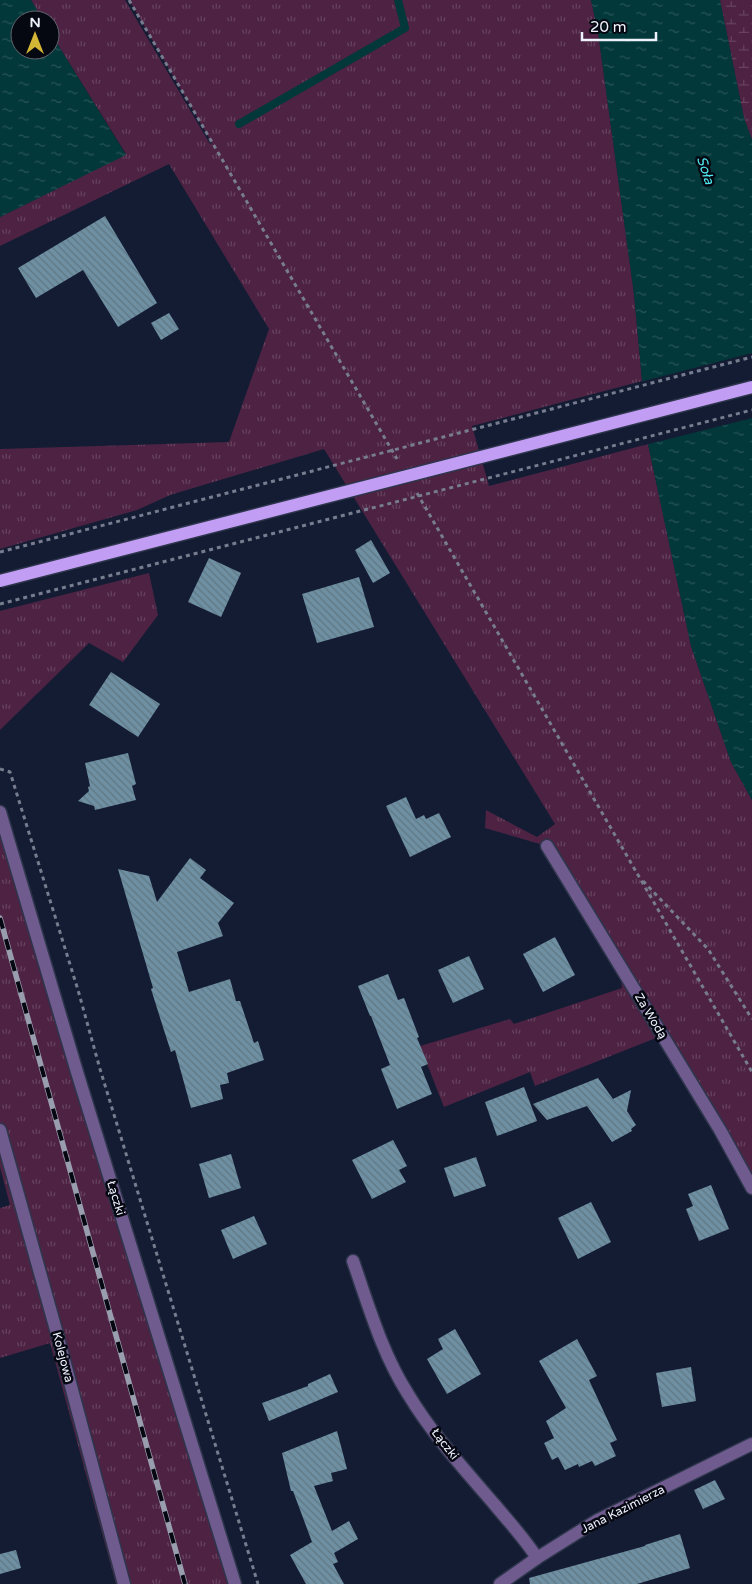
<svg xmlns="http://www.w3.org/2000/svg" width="752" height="1584" font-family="'Varela Round',sans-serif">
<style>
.grass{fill:url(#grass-tufts)}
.wetland{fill:url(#wetland-marsh)}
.water{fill:url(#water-ripples)}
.pier{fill:#141c34}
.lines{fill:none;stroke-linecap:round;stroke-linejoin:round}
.stream{stroke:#03383a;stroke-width:8}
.building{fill:url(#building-back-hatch)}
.minor-casing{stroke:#2e364c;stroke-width:15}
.path{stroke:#777d8f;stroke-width:3;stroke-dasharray:4 4;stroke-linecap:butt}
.minor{stroke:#705b8f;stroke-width:12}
.rail-casing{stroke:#999eae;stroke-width:5.5}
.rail{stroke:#050711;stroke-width:4;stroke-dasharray:11;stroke-linecap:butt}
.primary-bridge-casing{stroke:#2e364c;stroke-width:15;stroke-linecap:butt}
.path-bridge{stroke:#777d8f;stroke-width:3;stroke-dasharray:4 4;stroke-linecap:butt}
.primary-bridge{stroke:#c19df4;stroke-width:12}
.labels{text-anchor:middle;stroke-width:5;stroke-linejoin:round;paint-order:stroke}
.street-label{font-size:12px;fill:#eef2fc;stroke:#050711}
.water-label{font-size:14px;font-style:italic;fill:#4ee8ee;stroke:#050711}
</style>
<defs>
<pattern id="grass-tufts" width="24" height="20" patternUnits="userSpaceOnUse" patternTransform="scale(1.25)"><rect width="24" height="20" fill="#4d2243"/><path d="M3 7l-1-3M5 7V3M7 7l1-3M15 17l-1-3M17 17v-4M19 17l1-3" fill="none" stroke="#67435f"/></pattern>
<pattern id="wetland-marsh" width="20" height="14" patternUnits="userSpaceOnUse" patternTransform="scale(1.25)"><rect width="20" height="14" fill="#4d2243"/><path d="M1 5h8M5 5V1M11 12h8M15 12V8" fill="none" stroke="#67435f"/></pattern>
<pattern id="water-ripples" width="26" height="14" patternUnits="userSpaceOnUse" patternTransform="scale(1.25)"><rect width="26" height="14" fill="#03383a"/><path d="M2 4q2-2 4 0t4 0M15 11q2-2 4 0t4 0" fill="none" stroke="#285557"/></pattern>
<pattern id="building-back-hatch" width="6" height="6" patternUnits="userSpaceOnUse" patternTransform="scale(1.25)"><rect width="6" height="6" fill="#6e90a2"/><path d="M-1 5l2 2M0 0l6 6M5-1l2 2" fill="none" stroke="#607784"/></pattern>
</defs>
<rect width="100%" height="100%" fill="#141c34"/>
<!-- grass -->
<g class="grass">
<polygon points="31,0 125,0 210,144 212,143 129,0 591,0 598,32 634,294 642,381 472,426 489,486 648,444 691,646 731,762 752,800 752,1188 720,1130 656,1038 535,1086 530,1072 444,1107 420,1046 510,1019 514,1024 622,988 619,962 547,846 485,828 486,810 537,837 555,824 324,449 170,495 137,510 0,549 0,449 229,442 269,329 169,164 0,246 0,217 126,154 50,32 50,20 43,20"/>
<polygon points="149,573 158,615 123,662 89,643 0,730 0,611"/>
<polygon points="0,812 235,1584 116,1584 50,1343 0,1358 0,1208 10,1205 0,1167"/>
</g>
<!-- wetland -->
<polygon class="wetland" points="720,0 752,0 752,140 744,118"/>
<!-- water -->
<g class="water">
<polygon points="0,0 31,0 43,20 20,20 20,50 50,50 50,32 126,155 0,217"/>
<polygon points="591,0 720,0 744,118 752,140 752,800 731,762 691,646 648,444 634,294 598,32"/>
</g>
<!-- pier -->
<polygon class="pier" points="752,353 752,418 645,445 640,382"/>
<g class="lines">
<!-- stream -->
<polyline class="stream" points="239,124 405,28 398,0"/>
</g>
<!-- building -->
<g class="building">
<polygon points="105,216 157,303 118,327 83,270 36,298 18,268"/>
<polygon points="169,313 179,329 161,340 151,323"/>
<polygon points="371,540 390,573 373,583 355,550"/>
<polygon points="209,558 241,573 221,617 188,602"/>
<polygon points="359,577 374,627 317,643 302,594"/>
<polygon points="111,672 160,704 138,737 89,705"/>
<polygon points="128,753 136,784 132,786 136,800 95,810 94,806 78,801 89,791 88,787 90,786 85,763"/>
<polygon points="406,797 416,819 424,815 426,819 439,813 451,837 410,857 386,806"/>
<polygon points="190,858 206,870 200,878 234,903 218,923 223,936 177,952 189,992 230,979 236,1001 240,1001 254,1043 258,1041 264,1060 227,1073 229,1083 220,1085 223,1099 191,1108 175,1050 171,1052 162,1024 151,989 153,988 118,869 149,876 157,902"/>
<polygon points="555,937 575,975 543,992 523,954"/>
<polygon points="469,956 484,989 453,1003 438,970"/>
<polygon points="388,974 398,1000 404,998 419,1037 417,1038 428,1064 421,1067 432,1094 397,1109 381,1069 390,1065 371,1016 370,1016 358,986"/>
<polygon points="598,1078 613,1099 631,1090 627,1111 636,1125 631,1129 632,1131 612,1142 587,1106 547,1120 533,1104"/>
<polygon points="524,1087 537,1121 497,1136 485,1102"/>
<polygon points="393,1140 407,1166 399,1170 406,1182 372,1199 352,1160"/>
<polygon points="231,1154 241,1188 209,1198 199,1164"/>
<polygon points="476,1157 486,1186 454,1197 444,1168"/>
<polygon points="711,1185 729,1229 699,1241 686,1209 693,1206 688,1194"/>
<polygon points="591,1202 611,1242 578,1259 558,1218"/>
<polygon points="254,1216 267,1244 233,1259 221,1230"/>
<polygon points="455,1329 481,1374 447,1394 427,1359 443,1349 438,1339"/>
<polygon points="577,1339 597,1376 589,1380 617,1440 610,1443 616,1456 595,1466 592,1461 579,1467 578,1464 565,1470 558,1457 552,1460 544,1443 554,1438 546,1421 566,1408 539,1361"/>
<polygon points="691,1367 696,1401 662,1407 656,1373"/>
<polygon points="330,1374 338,1392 269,1421 262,1403 308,1386 308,1384"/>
<polygon points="337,1431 347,1469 331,1473 333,1481 314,1486 332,1531 349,1521 358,1539 334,1553 338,1562 333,1564 344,1584 306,1584 290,1555 312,1542 293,1491 291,1491 282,1453"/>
<polygon points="715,1480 725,1499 703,1509 694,1490"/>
<polygon points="680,1534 690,1568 637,1584 530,1584 529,1578 645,1546 645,1545"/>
<polygon points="16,1550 21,1568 0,1574 0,1554"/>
</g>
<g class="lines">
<!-- minor casing -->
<g class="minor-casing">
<g id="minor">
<polyline points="0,812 77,1072 235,1584"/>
<polyline points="547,846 720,1130 752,1188"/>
<polyline points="0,1130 56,1330 124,1584"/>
<path d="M353,1261C369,1307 382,1353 408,1394C432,1434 464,1469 495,1505C509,1522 525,1539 537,1558"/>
<polyline points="500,1584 537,1558 596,1521 752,1444"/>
</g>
</g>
<!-- path -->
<g class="path">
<polyline points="129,0 397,459"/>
<polyline points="417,493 752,1072"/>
<polyline points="0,769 10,772 78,990 100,1069 258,1584"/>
<polyline points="643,881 708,949 752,1019"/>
</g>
<!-- minor -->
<use href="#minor" class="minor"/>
<!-- rail casing -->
<g class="rail-casing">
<polyline id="rail" points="0,918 185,1584"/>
</g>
<!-- rail -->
<use href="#rail" class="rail"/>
<!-- primary-bridge casing -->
<g class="primary-bridge-casing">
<polyline id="primary-bridge" points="0,581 752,387"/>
</g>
<!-- path-bridge -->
<g class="path-bridge">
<polyline points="0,552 752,357"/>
<polyline points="0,604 752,410"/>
</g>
<!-- primary-bridge -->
<use href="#primary-bridge" class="primary-bridge"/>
</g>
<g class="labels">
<!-- street labels -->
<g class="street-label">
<text transform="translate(651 1016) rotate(59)" y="4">Za Wodą</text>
<text transform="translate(116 1198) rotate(73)" y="4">Łączki</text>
<text transform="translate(63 1357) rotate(75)" y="4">Kolejowa</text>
<text transform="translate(445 1444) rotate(52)" y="4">Łączki</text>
<text transform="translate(623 1509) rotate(-27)" y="4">Jana Kazimierza</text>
</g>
<!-- water labels -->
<g class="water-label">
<text transform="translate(706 170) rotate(72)" y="5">Soła</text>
</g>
</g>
<!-- north arrow -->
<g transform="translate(35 35)"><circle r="24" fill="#050711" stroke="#62656f"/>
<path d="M0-4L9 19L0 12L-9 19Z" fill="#d3b635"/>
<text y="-8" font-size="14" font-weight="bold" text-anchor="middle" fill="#eef2fc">N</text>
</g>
<!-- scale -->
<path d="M582 32v8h74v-8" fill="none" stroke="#eef2fc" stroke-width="2.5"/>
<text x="590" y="32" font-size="15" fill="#eef2fc" stroke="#050711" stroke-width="4" paint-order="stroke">20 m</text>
</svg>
